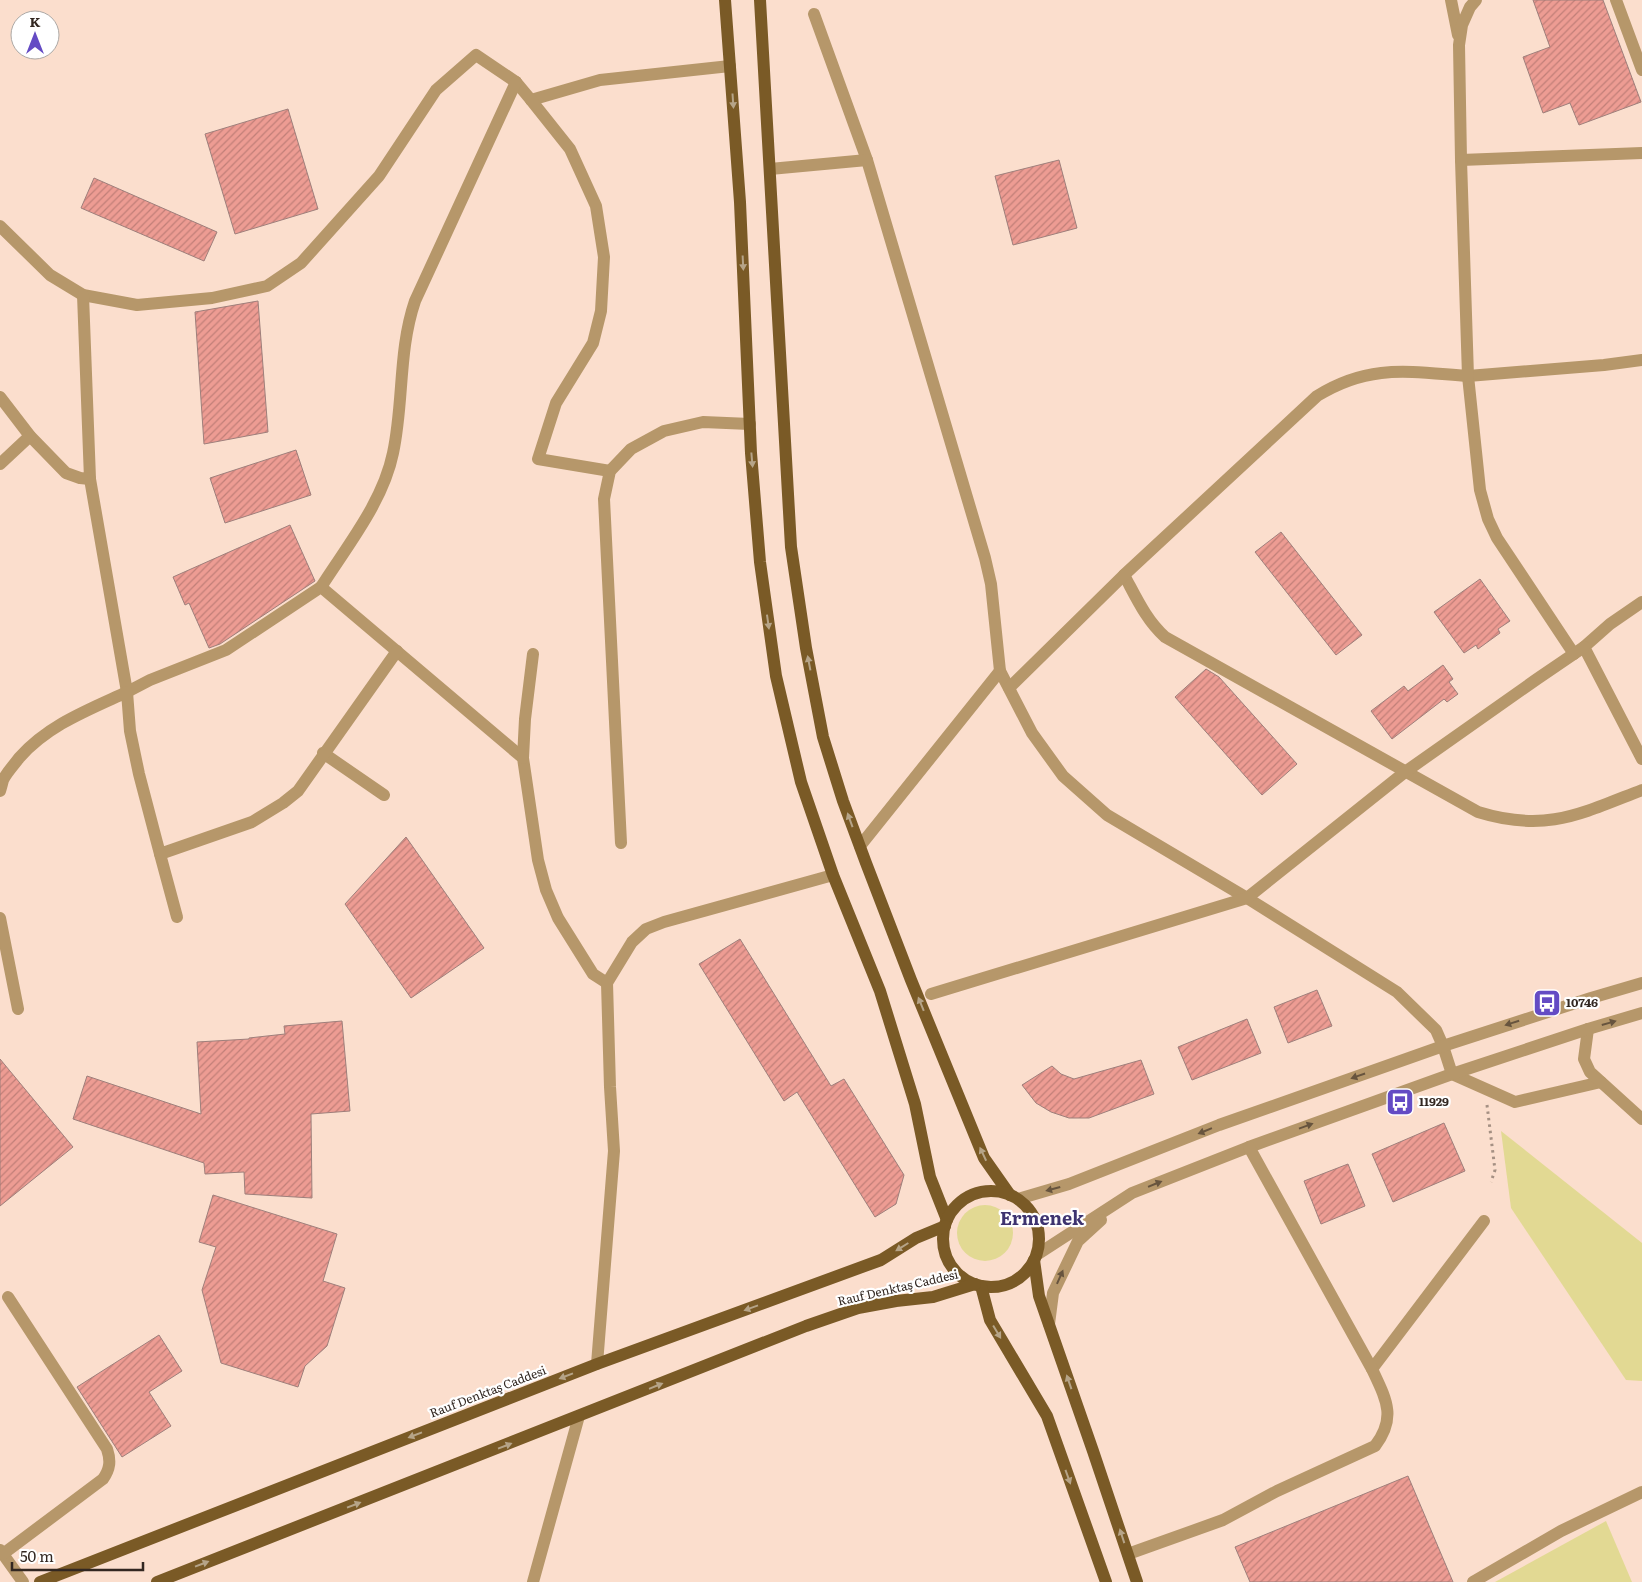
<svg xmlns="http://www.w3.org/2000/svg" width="1642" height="1582" font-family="Literata,serif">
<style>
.green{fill:#e2d993}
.building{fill:url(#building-hatch);stroke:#9e7f7b}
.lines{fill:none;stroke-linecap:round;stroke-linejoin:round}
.path{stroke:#a59083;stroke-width:3;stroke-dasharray:2.5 4;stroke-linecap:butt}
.minor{stroke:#b6976a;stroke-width:12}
.major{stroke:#7a5a26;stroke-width:12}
.oneway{fill:#b6a488}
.oneway2{fill:#67543e}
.labels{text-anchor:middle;stroke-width:4.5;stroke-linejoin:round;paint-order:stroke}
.poi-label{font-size:12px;font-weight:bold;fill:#322721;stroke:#fff;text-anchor:start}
.street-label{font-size:12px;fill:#322721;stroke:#fff}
.district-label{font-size:18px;font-weight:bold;fill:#3d336f;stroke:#fff}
</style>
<defs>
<pattern id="building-hatch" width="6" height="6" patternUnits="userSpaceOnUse" patternTransform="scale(1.25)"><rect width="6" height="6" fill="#ed9c93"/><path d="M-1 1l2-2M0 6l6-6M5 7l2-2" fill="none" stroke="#c17f78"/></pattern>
</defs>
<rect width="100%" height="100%" fill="#fbdecd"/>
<!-- green -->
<g class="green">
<polygon points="1501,1131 1642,1243 1642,1381 1626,1380 1511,1208"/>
<circle cx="985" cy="1233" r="28"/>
<polygon points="1606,1521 1632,1582 1495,1582"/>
</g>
<!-- building -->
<g class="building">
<polygon points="1533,0 1603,0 1641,102 1579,125 1570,103 1543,113 1523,57 1550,47"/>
<polygon points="288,109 318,209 235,234 205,134"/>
<polygon points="1059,160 1077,228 1013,245 995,176"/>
<polygon points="94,178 217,232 204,261 81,208"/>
<polygon points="258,301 268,432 204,444 195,312"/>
<polygon points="296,450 311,495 225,523 210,478"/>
<polygon points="290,525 315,581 220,644 209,648 189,603 185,605 173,577"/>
<polygon points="1281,532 1362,635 1336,655 1255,552"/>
<polygon points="1480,579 1510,621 1498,629 1500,633 1478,649 1476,645 1464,653 1434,612"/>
<polygon points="1443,665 1453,679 1449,682 1458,694 1447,702 1444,699 1392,739 1371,711 1404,686 1408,691"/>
<polygon points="1206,669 1219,677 1297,764 1262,795 1175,697"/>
<polygon points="406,837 484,948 411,998 345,904"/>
<polygon points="740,939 831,1086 844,1079 904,1175 896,1204 875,1217 797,1092 784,1101 699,964"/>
<polygon points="1317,990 1332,1026 1288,1043 1274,1007"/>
<polygon points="1247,1019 1261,1053 1192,1080 1178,1047"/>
<polygon points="342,1021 350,1111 311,1114 312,1198 245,1194 244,1172 205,1174 204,1163 73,1119 87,1076 201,1114 197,1042 249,1039 249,1038 285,1034 284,1026"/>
<polygon points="0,1059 73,1147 0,1206"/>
<polygon points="1141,1060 1154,1094 1089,1118 1069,1118 1051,1112 1036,1103 1022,1085 1052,1066 1061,1074 1074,1079"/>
<polygon points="1444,1123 1465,1171 1393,1202 1372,1154"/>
<polygon points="1348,1164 1365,1206 1321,1224 1304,1181"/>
<polygon points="213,1195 337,1234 323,1281 345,1288 327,1346 305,1366 298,1387 221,1363 202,1290 216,1247 199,1242"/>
<polygon points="159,1335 182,1371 149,1392 171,1426 122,1457 77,1387"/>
<polygon points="1408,1476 1453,1582 1250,1582 1235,1547"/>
</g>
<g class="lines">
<!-- path -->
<polyline class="path" points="1487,1105 1495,1170 1491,1182"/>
<!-- minor -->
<g class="minor">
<polyline points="1451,0 1458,35"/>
<polyline points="1616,0 1642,70"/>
<polyline points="814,14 867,160"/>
<polyline points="531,100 600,80 730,66"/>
<polyline points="1461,160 1642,153"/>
<polyline points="770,169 867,160 985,558 991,584 1000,671 1032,733 1063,776 1107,815 1247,898 1397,992 1436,1030 1443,1046 1452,1074 1515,1102 1601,1082"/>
<polyline points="0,226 50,275 83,295 137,305 212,298 267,286 301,263 379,176 436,90 476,55 516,82 531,100 570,149 596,206 604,257 601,311 593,343 556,403 538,459 610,471"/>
<polyline points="83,295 90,479 127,692 150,680 226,650 321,587 523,758 538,860 546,890 558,918 593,974 607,983"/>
<polyline points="0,397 30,436 66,473 80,478 90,479"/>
<polyline points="0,464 30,436"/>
<path d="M1124,575C1136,597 1146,620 1165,637L1478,812C1546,833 1580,814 1642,790"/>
<path d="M321,587C347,546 383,502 393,453C404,402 398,351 415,301L516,82"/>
<polyline points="1642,602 1610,624 1584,647 1642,759"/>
<polyline points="1574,654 1497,538 1488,519 1480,490 1468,376 1604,365 1642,360"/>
<path d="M1009,688L1124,575L1317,396C1370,363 1410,372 1468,376L1461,160L1459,45L1462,25L1470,7L1476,0"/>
<polyline points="323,753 384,795"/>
<polyline points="523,758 525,719 533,654"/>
<path d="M0,791C1,788 2,784 3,780C7,772 14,765 19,758C48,725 88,710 127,692L130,731L139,774L160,854L252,822L283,803L298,791L397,651"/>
<polyline points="621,843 604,499 610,471 631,449 664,431 703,422 750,424"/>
<polyline points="860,846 1000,671"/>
<polyline points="160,854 177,917"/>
<polyline points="0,918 18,1009"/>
<polyline points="931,994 1247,898 1405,772 1537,679 1584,647"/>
<polyline points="1588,1029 1584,1059 1590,1072 1642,1119"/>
<polyline points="1018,1199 1069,1184 1219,1125 1443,1046 1591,998 1642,983"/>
<polyline points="1038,1254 1132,1193 1249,1147 1452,1074 1588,1029 1642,1013"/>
<polyline points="1049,1324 1053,1293 1078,1241 1101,1220"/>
<polyline points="597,1364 614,1151 610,1087 607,983 632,942 646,929 664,922 833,875"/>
<polyline points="1372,1369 1484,1221"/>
<polyline points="0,1550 23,1582"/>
<path d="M3,1554L103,1479C110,1469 111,1461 107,1449L8,1297"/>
<path d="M1128,1554L1223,1520L1277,1491L1375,1446C1397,1417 1386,1399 1372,1369L1249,1147"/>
<polyline points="533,1582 579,1416"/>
<polyline points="1473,1582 1561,1531 1642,1492"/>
</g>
<!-- major -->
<g class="major">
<polyline points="725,0 740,202 751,453 760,562 776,676 801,782 833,875 880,991 915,1104 930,1177 947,1220"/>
<polyline points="760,0 791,547 806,648 823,737 843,801 866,863 911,980 984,1158 1010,1195"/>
<circle cx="991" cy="1239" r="48"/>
<polyline points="1034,1260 1039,1296 1093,1451 1137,1582"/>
<polyline points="981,1286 990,1320 1047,1416 1106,1582"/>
<polyline points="40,1582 597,1364 881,1260 916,1238 945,1226"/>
<polyline points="157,1582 806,1326 858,1308 896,1301 933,1297 975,1284"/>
</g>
</g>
<!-- one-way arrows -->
<defs><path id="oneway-solid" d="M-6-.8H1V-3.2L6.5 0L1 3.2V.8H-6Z" transform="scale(1.25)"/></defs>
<g class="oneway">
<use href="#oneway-solid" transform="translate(733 101) rotate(86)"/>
<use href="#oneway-solid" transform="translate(743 263) rotate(87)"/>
<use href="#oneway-solid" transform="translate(752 460) rotate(85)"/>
<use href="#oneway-solid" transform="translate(768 622) rotate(82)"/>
<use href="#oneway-solid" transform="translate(809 663) rotate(-101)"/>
<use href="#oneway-solid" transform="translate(850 820) rotate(-110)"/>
<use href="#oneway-solid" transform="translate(921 1004) rotate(-112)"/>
<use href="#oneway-solid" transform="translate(983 1154) rotate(-115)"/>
<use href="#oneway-solid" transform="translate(902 1247) rotate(148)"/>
<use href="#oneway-solid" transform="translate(751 1308) rotate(160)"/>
<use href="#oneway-solid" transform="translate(997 1332) rotate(59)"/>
<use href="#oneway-solid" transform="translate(566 1376) rotate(159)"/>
<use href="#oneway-solid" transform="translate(1069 1382) rotate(-109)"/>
<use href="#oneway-solid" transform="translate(656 1386) rotate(-22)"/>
<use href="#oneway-solid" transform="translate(415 1435) rotate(159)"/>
<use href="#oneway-solid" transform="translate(505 1446) rotate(-21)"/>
<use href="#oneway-solid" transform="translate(1068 1477) rotate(70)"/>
<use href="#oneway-solid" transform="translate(354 1505) rotate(-21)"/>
<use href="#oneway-solid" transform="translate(1122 1536) rotate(-108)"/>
<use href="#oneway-solid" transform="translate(202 1564) rotate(-21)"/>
</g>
<g class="oneway2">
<use href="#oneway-solid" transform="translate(1512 1023) rotate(162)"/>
<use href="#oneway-solid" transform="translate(1609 1023) rotate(-16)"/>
<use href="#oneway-solid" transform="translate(1358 1076) rotate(161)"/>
<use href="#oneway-solid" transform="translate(1306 1126) rotate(-20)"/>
<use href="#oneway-solid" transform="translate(1205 1131) rotate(158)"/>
<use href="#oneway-solid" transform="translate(1155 1184) rotate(-22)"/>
<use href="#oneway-solid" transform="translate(1053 1189) rotate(165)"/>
<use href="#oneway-solid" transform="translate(1060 1277) rotate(-66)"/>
</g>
<!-- icons -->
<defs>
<g id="bus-square" transform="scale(1.4375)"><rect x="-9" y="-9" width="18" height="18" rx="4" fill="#644bc4" stroke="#fff"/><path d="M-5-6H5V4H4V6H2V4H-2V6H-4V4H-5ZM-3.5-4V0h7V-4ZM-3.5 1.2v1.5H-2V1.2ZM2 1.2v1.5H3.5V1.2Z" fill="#fff"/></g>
</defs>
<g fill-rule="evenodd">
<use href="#bus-square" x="1547" y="1003"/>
<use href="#bus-square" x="1400" y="1102"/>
</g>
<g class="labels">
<!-- poi labels -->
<g class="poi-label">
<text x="1566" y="1007">10746</text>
<text x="1419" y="1106">11929</text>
</g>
<!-- street labels -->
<g class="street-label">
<text transform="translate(898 1288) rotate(-13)" y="4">Rauf Denktaş Caddesi</text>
<text transform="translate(488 1392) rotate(-21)" y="4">Rauf Denktaş Caddesi</text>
</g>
<!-- district labels -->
<g class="district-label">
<text x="1042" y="1225">Ermenek</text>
</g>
</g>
<!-- north arrow -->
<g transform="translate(35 35)"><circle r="24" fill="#ffffff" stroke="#ada9a6"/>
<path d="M0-4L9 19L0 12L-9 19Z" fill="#644bc4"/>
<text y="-8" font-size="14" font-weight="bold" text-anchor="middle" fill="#322721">K</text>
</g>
<!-- scale -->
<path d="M12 1562v8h131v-8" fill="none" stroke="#322721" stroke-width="2.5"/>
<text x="20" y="1562" font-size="15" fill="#322721" stroke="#ffffff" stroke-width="4" paint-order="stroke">50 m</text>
</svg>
